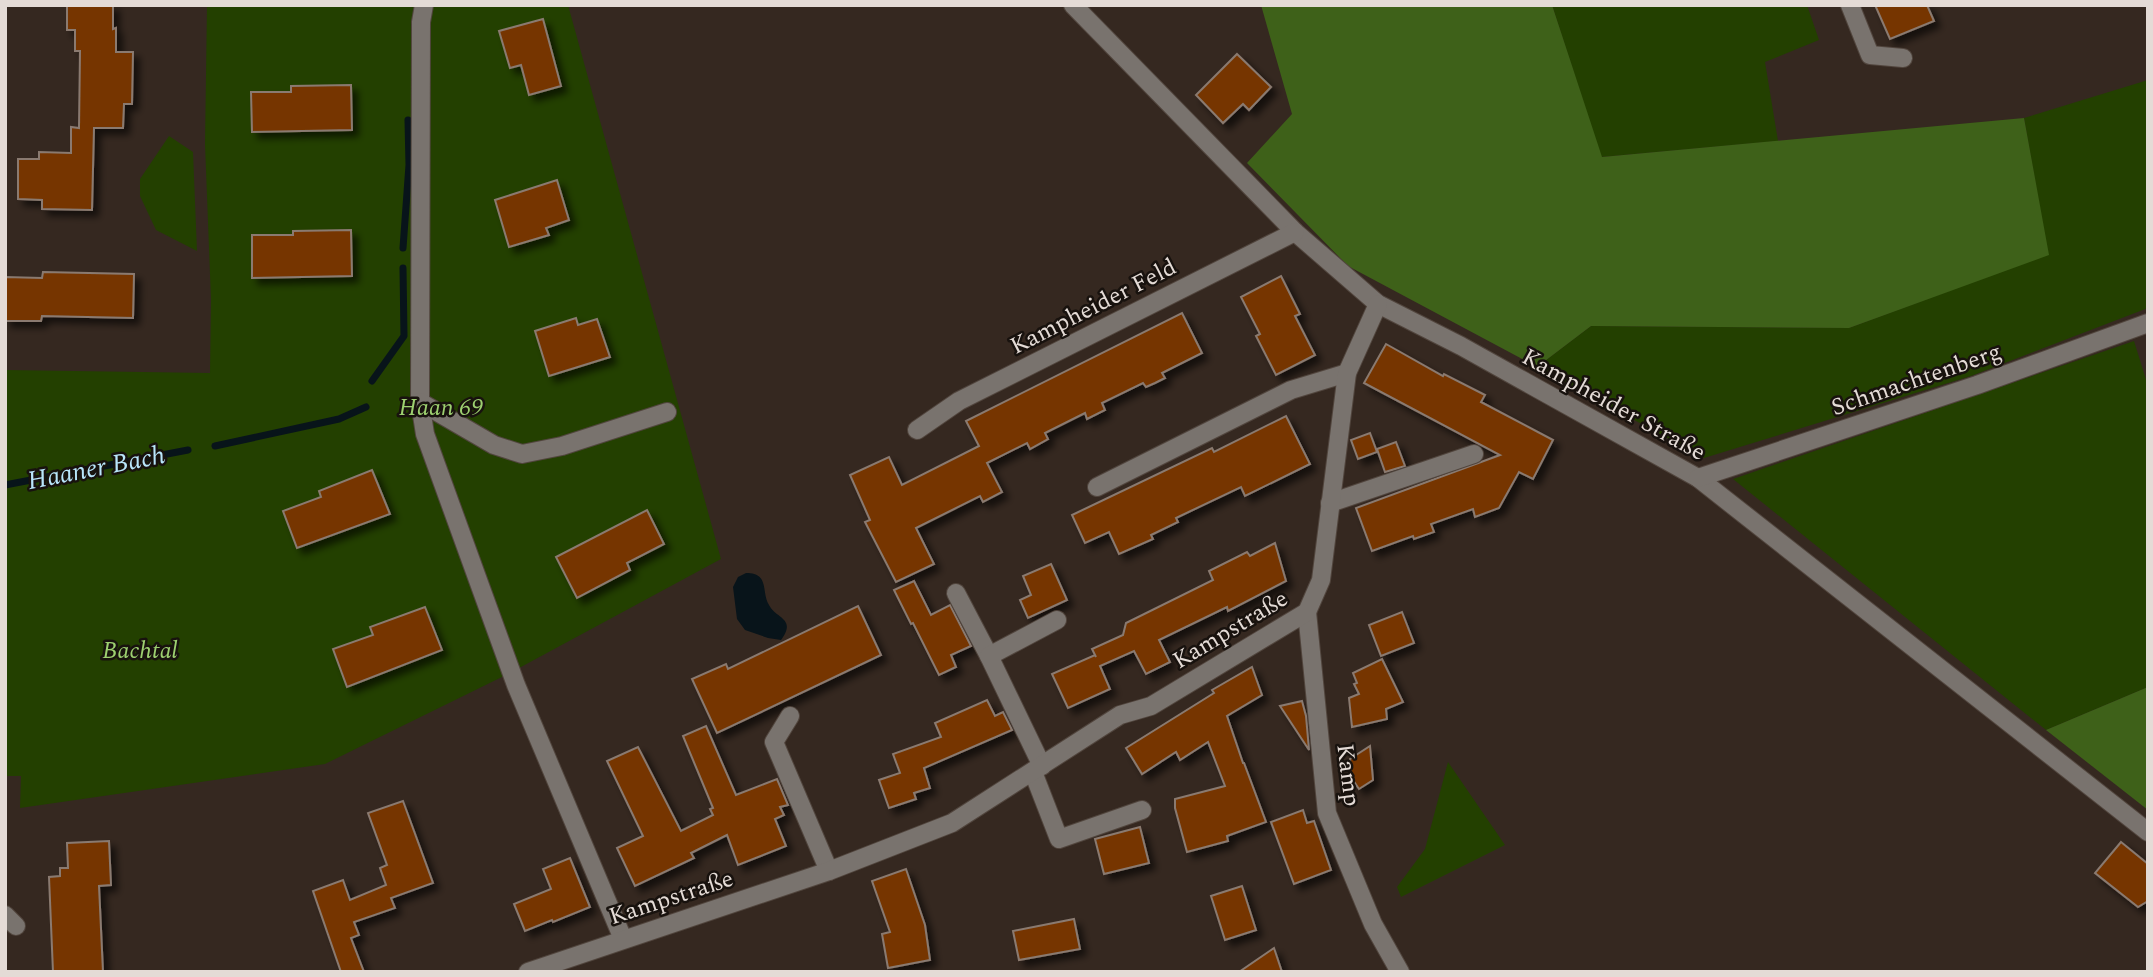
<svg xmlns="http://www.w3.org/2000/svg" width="2153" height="977" font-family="Spectral,serif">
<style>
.green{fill:#234000}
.forest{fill:#3e6119}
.water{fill:#08141a}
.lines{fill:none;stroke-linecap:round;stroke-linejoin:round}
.stream{stroke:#08141a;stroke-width:7}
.building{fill:#763600;stroke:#8a7a70;stroke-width:2;filter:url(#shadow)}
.minor-casing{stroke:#51453d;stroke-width:20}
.minor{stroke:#79736e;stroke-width:18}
.labels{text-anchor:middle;stroke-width:5;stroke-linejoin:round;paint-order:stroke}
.street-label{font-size:24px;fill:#e4dbd6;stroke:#18120e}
.park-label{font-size:24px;font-style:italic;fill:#9dd070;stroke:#18120e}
.water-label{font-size:26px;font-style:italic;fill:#b9e6fb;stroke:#18120e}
</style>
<defs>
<filter id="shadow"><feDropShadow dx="6" dy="6" stdDeviation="3.5" flood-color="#0009"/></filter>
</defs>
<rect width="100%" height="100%" fill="#352820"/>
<!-- green -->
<g class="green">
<polygon points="207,5 568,5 721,559 506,675 325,764 20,808 21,776 5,776 5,370 210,373 211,300 205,144"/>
<polygon points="1552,5 1807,5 1819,40 1765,62 1778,141 1601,157"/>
<polygon points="2148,80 2148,308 1971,376 1704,458 1537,367 1591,326 1849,328 2048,254 2024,118"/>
<polygon points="169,136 193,152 197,251 156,230 140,196 140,179"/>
<polygon points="2134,341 2148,386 2148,687 2046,730 1733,479"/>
<polygon points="1448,762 1505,845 1401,897 1397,887 1425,849"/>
</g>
<!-- forest -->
<g class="forest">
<polygon points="1261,5 1552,5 1602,157 2024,118 2049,255 1849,328 1591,326 1537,367 1348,266 1247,163 1292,114"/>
<polygon points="2148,687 2148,810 2046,730"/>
</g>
<!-- water -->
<path class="water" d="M746,573C770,573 761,592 769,605C776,619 797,618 781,640L768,638L745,630L737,619L733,587L738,577Z"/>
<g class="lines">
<!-- stream -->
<g class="stream">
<polyline points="403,248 409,165 408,120"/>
<polyline points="372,381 404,336 403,268"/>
<polyline points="215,446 339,419 366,407"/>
<polyline points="5,485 188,450"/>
</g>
</g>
<!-- building -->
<g class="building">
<polygon points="67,5 113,5 113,29 116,28 116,52 133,52 132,104 124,104 123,128 94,128 92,210 42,209 42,200 18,199 18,159 39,159 39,152 71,153 71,127 79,128 80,51 75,51 75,30 67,30"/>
<polygon points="1875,5 1927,5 1934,21 1890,39"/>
<polygon points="543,19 561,86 529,95 521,65 510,68 499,31"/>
<polygon points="1237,54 1271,87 1249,110 1243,104 1223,123 1196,95"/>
<polygon points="351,85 352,130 252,132 251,92 291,92 291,86"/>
<polygon points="557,180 569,220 546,228 549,235 509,247 495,200"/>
<polygon points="351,230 352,276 252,278 252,235 293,235 293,231"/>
<polygon points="43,272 134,274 133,318 42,316 41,321 5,321 5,277 42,278"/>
<polygon points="1281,276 1300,314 1295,316 1315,355 1276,375 1256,336 1260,334 1241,297"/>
<polygon points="1182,313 1202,353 1162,373 1165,378 1155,383 1146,387 1143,383 1102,403 1105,410 1087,419 1085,413 1045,433 1048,439 1030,449 1027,443 987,463 1002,492 983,502 980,496 916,528 934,564 896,582 865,522 870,520 850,475 889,457 902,485 979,446 966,421"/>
<polygon points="576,318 578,325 597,319 610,357 549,376 535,331"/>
<polygon points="1386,344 1443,376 1444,374 1485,395 1481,402 1553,440 1533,479 1519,472 1499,508 1475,517 1473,509 1431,524 1434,532 1414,539 1413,536 1372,551 1356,508 1500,455 1364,383"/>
<polygon points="1286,416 1310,464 1245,496 1241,487 1176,518 1178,522 1151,535 1153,539 1119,554 1109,532 1085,543 1072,515 1212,448 1214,452"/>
<polygon points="1370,433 1377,452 1358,459 1351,440"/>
<polygon points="1396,442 1405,466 1385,472 1377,449"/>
<polygon points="372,470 390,514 297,548 283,511 321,497 319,491"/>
<polygon points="647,510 664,544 627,563 630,570 577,598 556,557"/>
<polygon points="1275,543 1286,581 1228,611 1227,607 1159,640 1170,662 1146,674 1134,651 1100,666 1110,689 1068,708 1052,674 1095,655 1096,657 1092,649 1123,635 1126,623 1213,580 1209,571 1247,552 1250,556"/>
<polygon points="1051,564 1067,600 1028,618 1020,600 1031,595 1023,576"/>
<polygon points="914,581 931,615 950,605 971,646 951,655 956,667 939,675 913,623 911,624 894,590"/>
<polygon points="858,606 881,655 717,733 692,679 726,664 728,669"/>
<polygon points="425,607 442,650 347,687 333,649 373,635 370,627"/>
<polygon points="1402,612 1414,643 1381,656 1369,625"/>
<polygon points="1382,659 1403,702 1386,709 1387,719 1352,727 1349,698 1359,694 1354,684 1357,683 1353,673"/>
<polygon points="1252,667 1262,695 1227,716 1243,763 1244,763 1266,822 1227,836 1228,841 1187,852 1175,808 1175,799 1225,786 1208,742 1180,760 1176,752 1142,774 1126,748 1214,693 1212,690"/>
<polygon points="987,700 995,716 1003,712 1012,730 924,768 930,788 914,793 916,799 889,808 879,780 900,773 893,754 941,737 935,723"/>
<polygon points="1302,701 1306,716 1309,750 1280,706"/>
<polygon points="706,726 736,795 777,779 788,805 780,807 784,815 775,819 786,846 738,865 727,835 691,853 694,858 635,886 617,848 643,836 607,761 638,747 681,831 713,815 710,809 713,808 683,736"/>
<polygon points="1370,746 1373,780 1359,789 1351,777 1350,759"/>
<polygon points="403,801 433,883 391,898 395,908 354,922 359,935 351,938 364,972 341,972 313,891 343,880 350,900 386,885 380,868 387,865 368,813"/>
<polygon points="1303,810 1307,823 1314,821 1331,870 1294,884 1271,822"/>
<polygon points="1140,827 1149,863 1104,874 1095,839"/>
<polygon points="109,841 111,885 99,886 103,972 53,972 49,877 60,876 60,868 68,868 67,843"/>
<polygon points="2121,842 2148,864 2148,901 2138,907 2095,873"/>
<polygon points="570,858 590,907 553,922 552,920 525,931 514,904 551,889 543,869"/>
<polygon points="906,869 925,925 930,960 888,968 882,934 890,932 872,881"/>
<polygon points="1242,886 1256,930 1225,940 1211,896"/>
<polygon points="1074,919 1080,949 1019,960 1013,931"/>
<polygon points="1274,948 1282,972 1239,972"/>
</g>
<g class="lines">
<!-- minor casing -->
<g class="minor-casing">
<g id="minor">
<polyline points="424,5 421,22 420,402 425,434 516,685 623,939"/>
<polyline points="1073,5 1295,232 1378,304 1461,346 1698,478 2148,832"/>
<polyline points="1850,5 1870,55 1903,58"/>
<polyline points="420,402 494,445 522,454 562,446 667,412"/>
<polyline points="917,430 959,401 1295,232"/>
<polyline points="1698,478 1977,385 2148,323"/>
<polyline points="1097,487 1291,390 1347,373"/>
<polyline points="1330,503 1474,454"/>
<polyline points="956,593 989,656"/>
<polyline points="1307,612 1327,813 1373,924 1400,972"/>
<polyline points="790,716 774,742 829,871"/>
<polyline points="1042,766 989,656 1057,620"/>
<polyline points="1033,772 1059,839 1142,810"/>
<polyline points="5,915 16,926"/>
<polyline points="528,972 829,871 952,823 1120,715 1151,706 1307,612 1321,580 1347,373 1378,304"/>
</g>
</g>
<!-- minor -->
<use href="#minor" class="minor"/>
</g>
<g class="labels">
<!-- street labels -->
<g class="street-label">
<text transform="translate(1093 306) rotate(-27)" y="8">Kampheider Feld</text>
<text transform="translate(1916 379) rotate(-19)" y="8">Schmachtenberg</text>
<text transform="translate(1614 404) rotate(29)" y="8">Kampheider Straße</text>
<text transform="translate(1230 629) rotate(-31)" y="8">Kampstraße</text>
<text transform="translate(1349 775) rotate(83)" y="8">Kamp</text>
<text transform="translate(671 897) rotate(-18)" y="8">Kampstraße</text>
</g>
<!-- park labels -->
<g class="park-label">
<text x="441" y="415">Haan 69</text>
<text x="140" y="658">Bachtal</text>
</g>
<!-- water labels -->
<g class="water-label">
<text transform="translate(96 467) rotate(-11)" y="9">Haaner Bach</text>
</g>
</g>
<!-- border -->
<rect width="2153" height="977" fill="none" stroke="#e4dbd6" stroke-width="14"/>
</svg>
